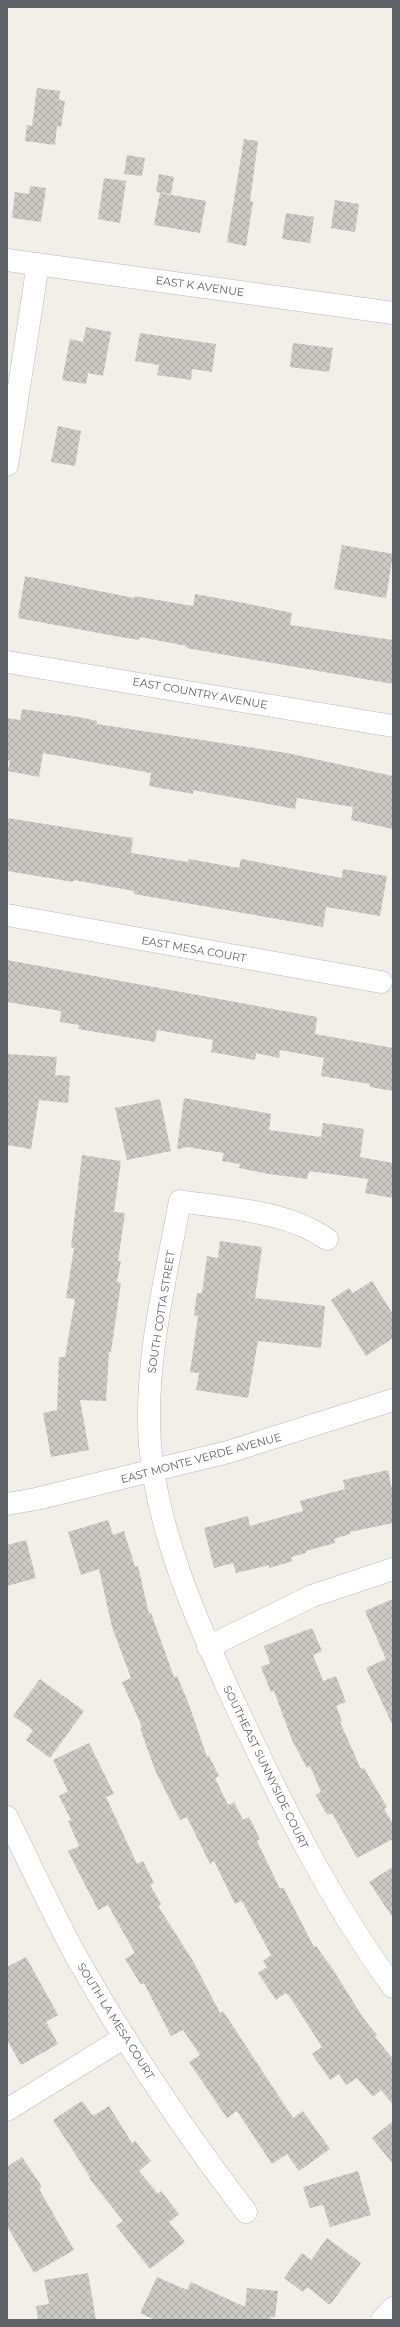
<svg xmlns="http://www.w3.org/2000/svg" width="400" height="2327" font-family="Montserrat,sans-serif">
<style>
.building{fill:url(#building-cross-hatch)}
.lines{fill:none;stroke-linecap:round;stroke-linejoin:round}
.minor-casing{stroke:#b5b8bc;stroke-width:23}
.tertiary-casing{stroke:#b5b8bc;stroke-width:23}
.secondary-casing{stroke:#b6babf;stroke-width:23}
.minor{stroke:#fff;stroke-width:22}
.tertiary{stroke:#fff;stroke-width:22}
.secondary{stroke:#fff;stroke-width:22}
.labels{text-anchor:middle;stroke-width:4;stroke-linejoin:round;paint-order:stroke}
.street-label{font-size:11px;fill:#5f6368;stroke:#fff}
</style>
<defs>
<pattern id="building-cross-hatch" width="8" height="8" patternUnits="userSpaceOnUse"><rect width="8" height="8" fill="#cccac5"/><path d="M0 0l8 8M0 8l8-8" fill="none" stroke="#a9a8a4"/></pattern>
</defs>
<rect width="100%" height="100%" fill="#f1efe8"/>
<!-- building -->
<g class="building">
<polygon points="37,88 60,91 59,100 65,101 61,127 57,126 55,145 25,141 27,125 32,126"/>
<polygon points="244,139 258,141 250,201 253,202 246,246 227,242"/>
<polygon points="127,155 145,158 142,176 124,174"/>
<polygon points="159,174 174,177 171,194 156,192"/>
<polygon points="104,178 126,181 120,223 98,219"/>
<polygon points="30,186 46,188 41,222 12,218 15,192 29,194"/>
<polygon points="160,193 206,201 200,233 154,225"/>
<polygon points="335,200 359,204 355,232 331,228"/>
<polygon points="286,213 314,217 310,243 282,239"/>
<polygon points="86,327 111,332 103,376 88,373 86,384 62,380 70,339 83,342"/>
<polygon points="140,333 216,344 212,372 192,369 191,380 157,375 159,365 135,361"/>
<polygon points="293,343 333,348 329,372 290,367"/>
<polygon points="58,426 81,431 75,466 51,462"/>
<polygon points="342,545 393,554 386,598 334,589"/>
<polygon points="25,576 134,598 134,596 193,606 195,594 239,602 292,613 290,625 393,640 393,684 186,648 187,646 140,637 139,640 115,636 18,618"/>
<polygon points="22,709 79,717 97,721 97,724 287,753 393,776 393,829 351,820 353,807 297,798 295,809 193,790 193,794 149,786 151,773 43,753 39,777 8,771 10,761 7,760 7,718 20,720"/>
<polygon points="7,818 133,838 131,853 188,862 189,859 239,868 241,859 342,878 343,869 387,876 380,916 326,907 323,927 134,894 134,891 74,880 73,882 7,871"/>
<polygon points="7,960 317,1017 315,1034 393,1048 393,1091 370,1087 370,1084 321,1076 324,1058 280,1050 279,1058 256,1053 255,1060 211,1052 213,1040 157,1030 155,1042 78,1029 79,1025 60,1022 61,1011 7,1002"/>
<polygon points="7,1054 57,1057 55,1075 70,1076 68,1103 39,1100 31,1149 7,1145"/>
<polygon points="184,1098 271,1114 269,1130 321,1137 323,1123 364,1129 360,1157 393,1163 393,1198 365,1193 368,1179 309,1171 307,1179 269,1174 239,1168 240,1164 222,1161 224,1153 187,1147 177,1149"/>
<polygon points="160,1099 171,1151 127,1160 115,1108"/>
<polygon points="82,1155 121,1161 114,1212 125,1213 118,1261 121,1261 117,1282 121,1283 111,1352 109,1352 106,1401 80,1400 89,1450 51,1457 43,1413 57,1410 59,1357 65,1357 75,1299 66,1298 74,1248 71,1247"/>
<polygon points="220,1241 262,1247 255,1298 325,1306 321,1348 258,1341 248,1398 196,1390 199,1373 190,1372 198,1316 194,1315 197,1293 202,1293 207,1256 218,1258"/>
<polygon points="372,1281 393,1314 393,1338 366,1356 331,1300 349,1288 353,1293"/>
<polygon points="388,1470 393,1494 393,1523 350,1532 350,1534 334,1539 335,1543 306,1551 306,1553 291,1557 293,1561 269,1568 269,1565 236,1573 233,1563 214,1568 204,1528 248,1516 250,1526 303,1511 300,1501 345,1489 343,1480"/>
<polygon points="108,1520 113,1535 124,1531 135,1567 138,1566 149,1614 151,1613 174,1677 177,1676 188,1702 207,1757 209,1756 219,1776 215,1778 228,1805 234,1802 243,1820 249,1817 260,1839 257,1841 280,1889 283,1887 314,1947 316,1946 332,1968 364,2019 377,2035 375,2037 393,2059 393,2105 381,2090 373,2097 357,2078 346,2085 339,2074 330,2080 312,2054 322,2047 290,1997 286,1993 276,2000 258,1973 267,1967 263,1961 271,1955 242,1901 235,1904 214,1861 210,1864 187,1817 180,1820 155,1770 140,1728 142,1727 122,1682 131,1678 112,1627 99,1569 81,1575 68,1532"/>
<polygon points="26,1540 36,1578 7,1586 7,1545"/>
<polygon points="393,1599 393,1726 366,1668 386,1659 365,1611"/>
<polygon points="312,1628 322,1651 313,1655 323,1681 336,1676 346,1702 336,1706 342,1721 340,1722 361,1769 364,1768 387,1807 384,1809 393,1824 393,1839 357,1858 332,1813 327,1815 316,1795 321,1792 310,1766 307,1768 292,1740 274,1691 271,1692 261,1667 270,1663 264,1646"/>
<polygon points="40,1679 84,1711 50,1758 26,1740 33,1730 13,1716"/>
<polygon points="89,1743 114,1794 106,1797 137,1864 143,1861 154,1883 150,1885 161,1904 158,1906 193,1961 220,2013 223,2011 293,2118 303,2111 330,2149 299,2171 287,2154 272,2164 237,2111 227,2118 189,2062 200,2055 183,2030 171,2036 144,1983 141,1985 125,1959 135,1953 108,1905 98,1910 78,1871 68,1851 79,1846 68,1821 71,1820 59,1796 68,1791 53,1760"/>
<polygon points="393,1867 393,1918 369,1882"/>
<polygon points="26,1957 58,2015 46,2022 58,2044 21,2065 7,2040 7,1967"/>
<polygon points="82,2101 93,2116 109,2106 132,2143 135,2141 151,2161 139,2171 158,2194 161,2191 179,2214 169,2222 185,2242 150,2269 116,2226 123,2221 89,2178 90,2177 53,2120"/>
<polygon points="393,2121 393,2164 372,2138"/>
<polygon points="22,2157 42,2187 39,2189 74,2250 34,2273 7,2226 7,2167"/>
<polygon points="358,2171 371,2215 330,2227 323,2205 310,2208 303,2187"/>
<polygon points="327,2238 361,2263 330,2305 307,2287 303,2292 284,2278 302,2253 311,2260"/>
<polygon points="88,2273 96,2320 38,2320 36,2306 49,2304 44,2280"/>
<polygon points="157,2277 187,2290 191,2282 245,2307 247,2288 278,2291 275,2317 268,2317 275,2320 155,2320 140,2313"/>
</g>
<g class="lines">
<!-- minor casing -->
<g class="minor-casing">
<g id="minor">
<polyline points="7,465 38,264"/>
<polyline points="7,662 393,726"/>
<polyline points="7,915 381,982"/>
<path d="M327,1239C285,1210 229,1209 180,1201C165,1282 144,1363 150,1445C158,1536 198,1624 236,1706C281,1803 329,1899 393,1987"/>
<polyline points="7,1504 36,1499 228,1452 393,1400"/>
<polyline points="208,1647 312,1596 393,1569"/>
<path d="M7,1817C30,1864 52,1912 77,1958C127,2046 184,2131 246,2212"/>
<polyline points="7,2110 125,2037"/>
</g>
</g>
<!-- tertiary casing -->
<g class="tertiary-casing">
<polyline id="tertiary" points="7,260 393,313"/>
</g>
<!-- secondary casing -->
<g class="secondary-casing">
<polyline id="secondary" points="382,2320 393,2308"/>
</g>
<!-- minor -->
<use href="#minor" class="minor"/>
<!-- tertiary -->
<use href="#tertiary" class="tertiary"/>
<!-- secondary -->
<use href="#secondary" class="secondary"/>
</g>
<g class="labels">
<!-- street labels -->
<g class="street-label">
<text transform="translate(200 286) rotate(8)" y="4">EAST K AVENUE</text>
<text transform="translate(200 693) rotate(10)" y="4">EAST COUNTRY AVENUE</text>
<text transform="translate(194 949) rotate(10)" y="4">EAST MESA COURT</text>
<text transform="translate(161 1312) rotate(-81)" y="4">SOUTH COTTA STREET</text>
<text transform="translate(201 1458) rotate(-15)" y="4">EAST MONTE VERDE AVENUE</text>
<text transform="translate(266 1767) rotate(64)" y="4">SOUTHEAST SUNNYSIDE COURT</text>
<text transform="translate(116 2021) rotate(58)" y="4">SOUTH LA MESA COURT</text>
</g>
</g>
<!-- border -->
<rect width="400" height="2327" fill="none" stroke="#5f6368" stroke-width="16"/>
</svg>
